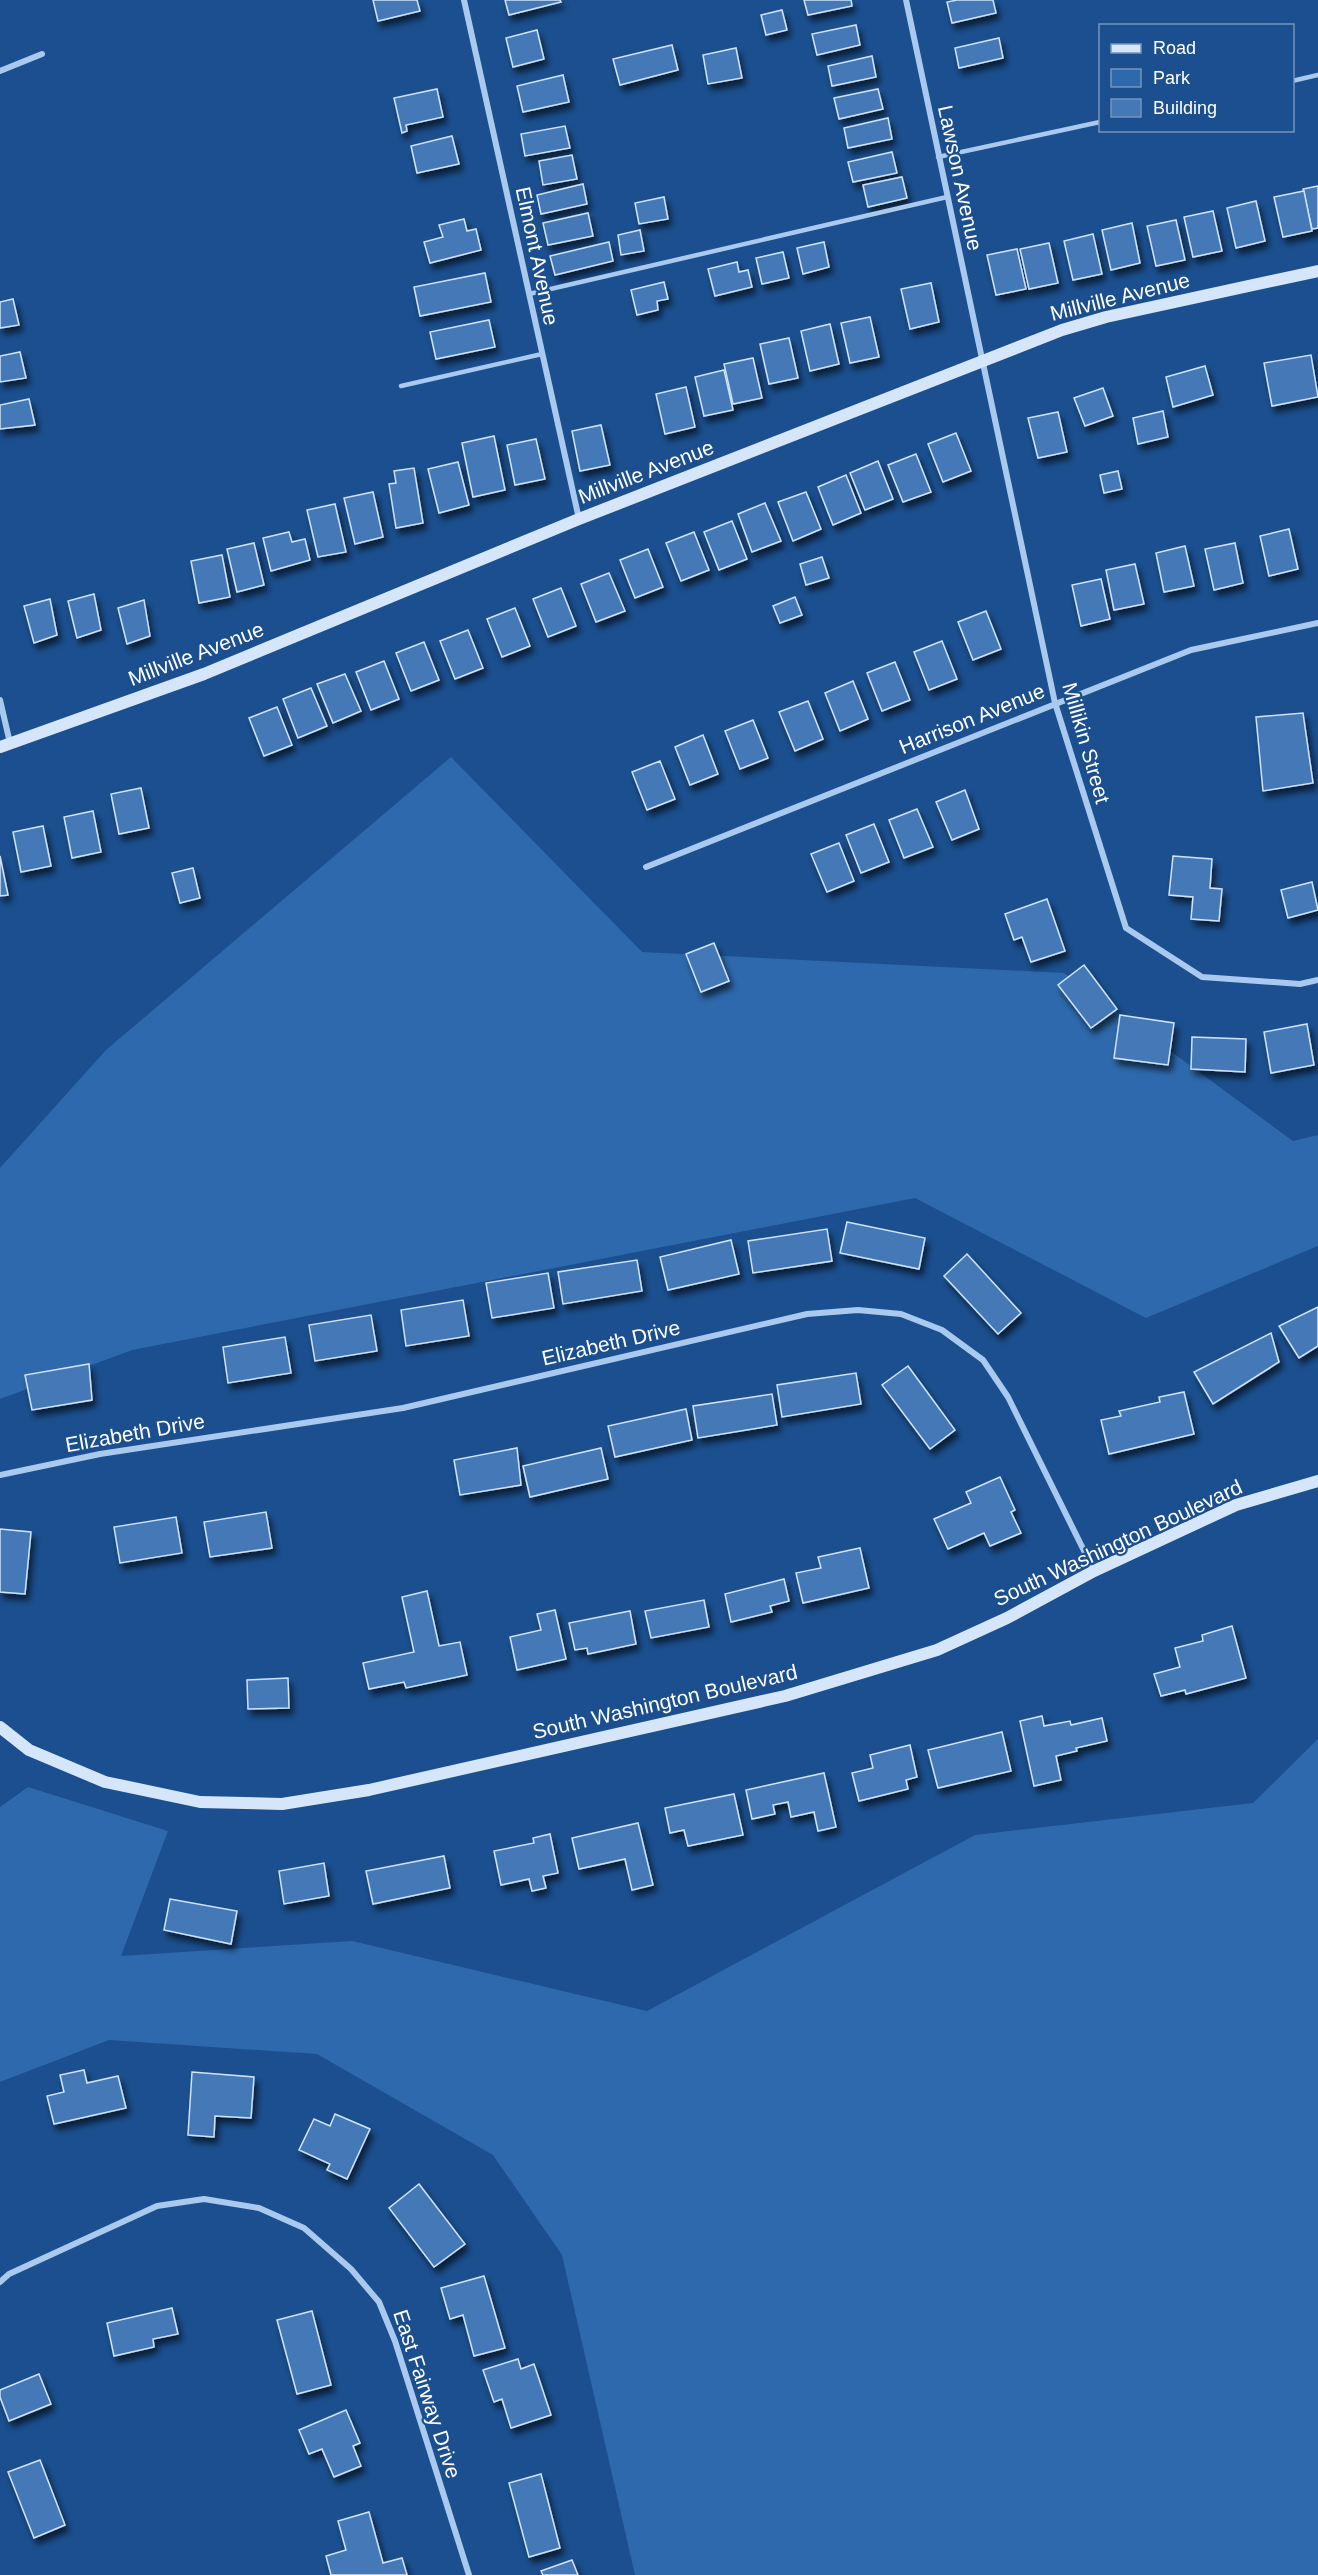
<svg xmlns="http://www.w3.org/2000/svg" width="1318" height="2575" font-family="Arial,sans-serif">
<style>
.green{fill:#2e69ad}
.building{fill:#4478b7;stroke:#cfe3fa;stroke-width:1.5;filter:url(#shadow)}
.lines{fill:none;stroke-linecap:round;stroke-linejoin:round}
.lane{stroke:#a9c9ee;stroke-width:4.5}
.street{stroke:#a9c9ee;stroke-width:6}
.secondary{stroke:#d6e6fa;stroke-width:12}
.labels{text-anchor:middle;stroke-width:4.5;stroke-linejoin:round;paint-order:stroke}
.street-label{font-size:21px;fill:#fff;stroke:#1b4f8f}
</style>
<defs>
<filter id="shadow"><feDropShadow dx="3.5" dy="6" stdDeviation="3" flood-color="#0009"/></filter>
</defs>
<rect width="100%" height="100%" fill="#1b4f8f"/>
<!-- green -->
<g class="green">
<polygon points="451,757 642,952 1064,973 1293,1141 1318,1135 1318,1246 1146,1318 915,1198 132,1350 0,1399 0,1168 106,1050"/>
<polygon points="1318,1739 1318,2575 635,2575 562,2255 493,2155 317,2054 109,2040 0,2082 0,1807 28,1787 168,1831 121,1956 352,1941 647,2011 975,1835 1253,1803"/>
</g>
<!-- building -->
<g class="building">
<polygon points="373,0 417,0 420,11 378,21"/>
<polygon points="505,0 560,0 561,2 509,15"/>
<polygon points="804,0 851,0 852,6 808,15"/>
<polygon points="957,0 993,0 996,13 952,23 947,2"/>
<polygon points="782,10 787,30 766,35 761,15"/>
<polygon points="856,25 860,45 817,55 812,34"/>
<polygon points="537,30 544,59 513,67 506,38"/>
<polygon points="999,38 1003,58 959,68 955,48"/>
<polygon points="672,45 678,70 620,85 613,59"/>
<polygon points="736,48 742,78 708,84 703,55"/>
<polygon points="872,56 876,77 832,86 828,66"/>
<polygon points="563,75 569,102 523,112 517,86"/>
<polygon points="437,89 443,117 406,125 407,131 402,133 394,98"/>
<polygon points="878,89 883,109 839,119 834,98"/>
<polygon points="888,118 892,139 848,148 844,128"/>
<polygon points="565,126 570,148 525,156 521,134"/>
<polygon points="452,136 459,164 417,173 411,146"/>
<polygon points="892,152 897,173 853,182 848,162"/>
<polygon points="572,155 577,179 543,185 539,161"/>
<polygon points="902,177 907,198 868,207 863,185"/>
<polygon points="583,184 587,204 541,214 537,195"/>
<polygon points="1318,186 1318,228 1312,229 1303,189"/>
<polygon points="1304,191 1312,231 1283,237 1274,197"/>
<polygon points="664,197 668,219 639,224 635,203"/>
<polygon points="1256,201 1265,241 1236,248 1227,208"/>
<polygon points="1213,211 1222,251 1193,257 1184,217"/>
<polygon points="588,213 593,236 548,245 543,223"/>
<polygon points="464,219 467,231 476,229 481,250 430,263 424,242 443,237 439,225"/>
<polygon points="1176,220 1185,260 1156,266 1147,226"/>
<polygon points="1132,223 1140,263 1111,270 1102,230"/>
<polygon points="640,230 644,251 621,255 618,235"/>
<polygon points="1093,234 1102,274 1073,280 1064,241"/>
<polygon points="609,242 613,261 555,275 550,256"/>
<polygon points="824,242 829,267 803,274 797,248"/>
<polygon points="1049,243 1058,283 1029,289 1020,249"/>
<polygon points="1017,249 1026,289 996,295 987,255"/>
<polygon points="783,252 789,278 762,284 756,258"/>
<polygon points="737,262 739,272 748,270 752,287 715,296 708,269"/>
<polygon points="485,273 491,302 420,316 414,287"/>
<polygon points="664,282 668,299 657,301 658,310 637,315 631,290"/>
<polygon points="931,283 939,322 910,329 901,289"/>
<polygon points="13,299 19,325 0,328 0,302"/>
<polygon points="870,317 879,357 850,363 841,323"/>
<polygon points="489,320 495,347 436,359 430,332"/>
<polygon points="830,324 839,364 810,371 801,331"/>
<polygon points="789,338 798,378 769,384 760,344"/>
<polygon points="20,352 26,378 0,382 0,356"/>
<polygon points="1311,355 1318,397 1272,406 1264,363"/>
<polygon points="753,358 762,398 733,404 724,364"/>
<polygon points="1205,366 1213,395 1173,407 1166,377"/>
<polygon points="724,370 733,410 704,416 695,377"/>
<polygon points="686,387 695,427 665,434 656,394"/>
<polygon points="1103,388 1113,416 1085,426 1074,398"/>
<polygon points="29,399 35,425 0,429 0,405"/>
<polygon points="1163,411 1168,437 1138,444 1133,418"/>
<polygon points="1058,412 1067,452 1038,458 1028,418"/>
<polygon points="601,425 610,465 580,471 572,431"/>
<polygon points="956,433 971,471 943,482 928,444"/>
<polygon points="494,436 505,490 473,497 462,443"/>
<polygon points="536,439 545,479 515,485 507,445"/>
<polygon points="916,454 931,492 903,502 888,465"/>
<polygon points="878,461 893,499 865,510 850,473"/>
<polygon points="458,462 469,505 439,513 428,469"/>
<polygon points="414,468 423,523 396,528 389,484 396,483 394,471"/>
<polygon points="1118,471 1122,489 1104,493 1100,475"/>
<polygon points="846,475 861,513 833,525 818,487"/>
<polygon points="373,492 383,537 355,544 344,498"/>
<polygon points="806,492 821,529 793,541 778,502"/>
<polygon points="765,503 781,541 752,552 738,514"/>
<polygon points="335,504 346,552 318,557 307,510"/>
<polygon points="732,521 747,559 719,570 704,532"/>
<polygon points="1289,529 1298,569 1269,576 1260,536"/>
<polygon points="289,532 292,542 305,539 310,560 271,571 263,538"/>
<polygon points="694,532 709,570 681,581 666,543"/>
<polygon points="254,543 264,585 237,592 227,549"/>
<polygon points="1235,543 1243,583 1214,590 1205,549"/>
<polygon points="1185,546 1194,586 1164,592 1156,553"/>
<polygon points="648,549 663,587 635,598 620,560"/>
<polygon points="222,555 230,597 199,603 191,561"/>
<polygon points="822,557 829,578 806,585 800,564"/>
<polygon points="1135,564 1144,604 1114,610 1106,570"/>
<polygon points="609,573 625,611 596,622 581,584"/>
<polygon points="1101,579 1110,619 1081,626 1072,585"/>
<polygon points="561,588 576,626 548,637 533,599"/>
<polygon points="94,594 101,630 77,638 68,601"/>
<polygon points="795,597 802,615 780,623 773,606"/>
<polygon points="50,599 57,635 34,643 24,606"/>
<polygon points="144,600 150,636 127,644 118,608"/>
<polygon points="515,608 530,646 502,657 487,619"/>
<polygon points="986,611 1001,649 973,660 958,622"/>
<polygon points="468,630 483,668 455,679 440,641"/>
<polygon points="942,641 957,679 929,690 914,652"/>
<polygon points="424,642 439,680 411,691 396,653"/>
<polygon points="384,661 399,699 371,710 356,672"/>
<polygon points="895,662 910,700 882,711 867,673"/>
<polygon points="345,674 361,711 333,723 317,684"/>
<polygon points="853,681 868,719 840,731 825,693"/>
<polygon points="311,688 327,726 298,738 283,699"/>
<polygon points="808,701 823,739 795,751 779,712"/>
<polygon points="277,707 292,745 264,756 249,718"/>
<polygon points="1303,713 1313,783 1263,791 1256,717"/>
<polygon points="753,720 768,758 740,769 725,731"/>
<polygon points="703,735 718,774 690,785 675,747"/>
<polygon points="660,761 675,799 647,810 632,772"/>
<polygon points="141,788 149,828 119,834 111,794"/>
<polygon points="965,790 979,829 952,840 936,802"/>
<polygon points="917,809 933,847 904,858 889,820"/>
<polygon points="93,811 101,852 72,858 64,817"/>
<polygon points="874,824 889,862 861,873 846,835"/>
<polygon points="43,826 51,866 21,872 13,832"/>
<polygon points="839,843 854,881 827,892 811,854"/>
<polygon points="0,856 8,895 0,896"/>
<polygon points="1173,856 1212,859 1210,888 1222,889 1219,921 1191,919 1193,897 1169,895"/>
<polygon points="193,868 200,898 180,903 172,873"/>
<polygon points="1312,882 1318,910 1288,918 1281,890"/>
<polygon points="1047,899 1065,951 1031,962 1022,937 1014,940 1005,914"/>
<polygon points="714,943 729,981 701,992 686,954"/>
<polygon points="1084,965 1117,1009 1091,1028 1058,985"/>
<polygon points="1120,1015 1174,1023 1168,1065 1114,1058"/>
<polygon points="1307,1024 1314,1065 1271,1073 1264,1032"/>
<polygon points="1192,1037 1246,1039 1245,1072 1191,1069"/>
<polygon points="847,1222 925,1238 919,1269 840,1253"/>
<polygon points="827,1229 832,1261 753,1273 748,1241"/>
<polygon points="731,1240 739,1274 668,1290 660,1257"/>
<polygon points="967,1254 1021,1313 998,1334 944,1276"/>
<polygon points="637,1260 642,1291 563,1304 558,1272"/>
<polygon points="548,1273 554,1308 492,1318 486,1283"/>
<polygon points="463,1300 469,1336 406,1346 401,1310"/>
<polygon points="1318,1307 1318,1346 1299,1358 1279,1326"/>
<polygon points="371,1315 377,1351 315,1361 309,1325"/>
<polygon points="1271,1333 1279,1362 1213,1404 1194,1372"/>
<polygon points="285,1337 291,1373 228,1383 223,1347"/>
<polygon points="89,1364 92,1400 32,1410 25,1375"/>
<polygon points="908,1366 955,1430 930,1449 882,1385"/>
<polygon points="856,1373 861,1404 782,1417 777,1385"/>
<polygon points="1184,1392 1194,1434 1109,1454 1101,1420 1121,1416 1119,1411 1160,1402 1159,1397"/>
<polygon points="772,1394 777,1425 698,1438 693,1406"/>
<polygon points="686,1409 692,1440 615,1457 608,1426"/>
<polygon points="517,1448 521,1485 460,1495 454,1460"/>
<polygon points="601,1448 608,1479 530,1497 523,1466"/>
<polygon points="1000,1477 1015,1510 1011,1512 1021,1533 990,1546 984,1533 948,1549 934,1519 971,1503 966,1492"/>
<polygon points="266,1512 272,1548 210,1557 204,1522"/>
<polygon points="176,1517 182,1553 120,1563 114,1527"/>
<polygon points="0,1529 31,1532 25,1594 0,1592"/>
<polygon points="860,1548 869,1588 803,1603 796,1573 821,1568 818,1557"/>
<polygon points="784,1579 789,1601 770,1606 772,1612 731,1622 725,1594"/>
<polygon points="427,1591 439,1646 460,1642 467,1675 406,1688 404,1682 369,1689 363,1663 414,1652 402,1597"/>
<polygon points="704,1600 709,1627 651,1638 645,1611"/>
<polygon points="555,1610 566,1659 517,1670 510,1637 541,1630 537,1614"/>
<polygon points="630,1611 636,1644 588,1654 587,1648 575,1650 569,1623"/>
<polygon points="1232,1626 1246,1678 1186,1694 1185,1690 1161,1696 1154,1674 1180,1667 1175,1648 1203,1641 1202,1635"/>
<polygon points="288,1678 289,1708 248,1709 247,1680"/>
<polygon points="1042,1716 1044,1726 1070,1721 1071,1725 1102,1718 1107,1741 1076,1748 1077,1751 1056,1756 1061,1780 1034,1786 1020,1721"/>
<polygon points="1002,1732 1011,1771 938,1788 928,1750"/>
<polygon points="910,1745 917,1777 906,1780 908,1789 859,1801 852,1773 873,1768 870,1755"/>
<polygon points="824,1773 836,1827 818,1831 814,1812 791,1817 788,1802 773,1805 775,1814 752,1819 746,1790"/>
<polygon points="734,1794 743,1835 688,1846 684,1830 670,1833 665,1808"/>
<polygon points="638,1823 653,1885 632,1890 625,1859 579,1869 572,1838"/>
<polygon points="550,1834 558,1873 543,1876 546,1888 532,1891 529,1879 501,1885 494,1851 534,1843 533,1838"/>
<polygon points="444,1856 450,1888 373,1904 366,1871"/>
<polygon points="324,1863 329,1896 284,1904 279,1871"/>
<polygon points="170,1899 237,1911 231,1944 164,1930"/>
<polygon points="84,2070 87,2083 118,2076 126,2108 54,2124 47,2096 64,2092 60,2075"/>
<polygon points="192,2072 254,2077 251,2118 215,2116 214,2137 188,2135"/>
<polygon points="335,2114 370,2129 347,2179 327,2170 330,2164 299,2150 314,2119 330,2126"/>
<polygon points="419,2184 465,2244 434,2267 389,2208"/>
<polygon points="484,2276 505,2348 474,2356 463,2315 450,2319 441,2288"/>
<polygon points="172,2308 178,2334 153,2339 154,2347 114,2356 107,2323"/>
<polygon points="312,2311 331,2385 297,2394 277,2320"/>
<polygon points="518,2359 521,2369 534,2364 551,2415 511,2428 502,2399 494,2402 483,2370"/>
<polygon points="39,2374 51,2404 9,2421 0,2397 0,2390"/>
<polygon points="346,2410 360,2443 353,2446 361,2466 334,2477 322,2449 309,2454 299,2430"/>
<polygon points="40,2460 65,2525 34,2538 8,2472"/>
<polygon points="541,2474 560,2548 529,2557 509,2483"/>
<polygon points="369,2512 383,2563 402,2558 407,2575 331,2575 326,2556 346,2550 338,2521"/>
<polygon points="572,2560 578,2575 543,2575 541,2571"/>
</g>
<g class="lines">
<!-- lane -->
<g class="lane">
<polyline points="1292,81 1318,75"/>
<polyline points="938,157 1100,122"/>
<polyline points="529,294 947,197"/>
<polyline points="401,386 542,354"/>
</g>
<!-- street -->
<g class="street">
<polyline points="464,0 579,519"/>
<polyline points="906,0 1055,703 1126,928 1202,977 1300,984 1318,980"/>
<polyline points="0,71 42,54"/>
<polyline points="0,700 10,743"/>
<polyline points="646,867 1191,650 1318,623"/>
<polyline points="0,1475 100,1454 403,1408 807,1314 858,1310 901,1314 942,1330 983,1360 1008,1397 1094,1571"/>
<polyline points="0,2282 9,2274 157,2206 204,2199 259,2208 304,2228 351,2269 379,2302 395,2341 469,2575"/>
</g>
<!-- secondary -->
<g class="secondary">
<polyline points="0,747 204,674 579,519 1062,330 1106,317 1318,271"/>
<polyline points="0,1727 29,1750 105,1782 200,1802 282,1804 369,1790 785,1696 937,1650 1007,1618 1094,1571 1236,1505 1318,1481"/>
</g>
</g>
<g class="labels">
<!-- street labels -->
<g class="street-label">
<text transform="translate(960 178) rotate(78)" y="7">Lawson Avenue</text>
<text transform="translate(537 256) rotate(78)" y="7">Elmont Avenue</text>
<text transform="translate(1120 297) rotate(-14)" y="7">Millville Avenue</text>
<text transform="translate(646 472) rotate(-21)" y="7">Millville Avenue</text>
<text transform="translate(196 654) rotate(-21)" y="7">Millville Avenue</text>
<text transform="translate(972 719) rotate(-22)" y="7">Harrison Avenue</text>
<text transform="translate(1086 743) rotate(74)" y="7">Millikin Street</text>
<text transform="translate(611 1343) rotate(-13)" y="7">Elizabeth Drive</text>
<text transform="translate(135 1433) rotate(-10)" y="7">Elizabeth Drive</text>
<text transform="translate(1118 1543) rotate(-25)" y="7">South Washington Boulevard</text>
<text transform="translate(665 1702) rotate(-13)" y="7">South Washington Boulevard</text>
<text transform="translate(427 2394) rotate(72)" y="7">East Fairway Drive</text>
</g>
</g>
<!-- legend -->
<rect x="1099" y="24" width="195" height="108" fill="#1b4f8f" stroke="#7695bc" stroke-width="1.5"/>
<rect x="1111" y="44" width="30" height="9" fill="#d6e6fa" stroke="#7695bc" stroke-width="1.5"/>
<text x="1153" y="54" font-size="18" fill="#ffffff">Road</text>
<rect x="1111" y="69" width="30" height="18" fill="#2e69ad" stroke="#7695bc" stroke-width="1.5"/>
<text x="1153" y="84" font-size="18" fill="#ffffff">Park</text>
<rect x="1111" y="99" width="30" height="18" fill="#4478b7" stroke="#7695bc" stroke-width="1.5"/>
<text x="1153" y="114" font-size="18" fill="#ffffff">Building</text>
</svg>
